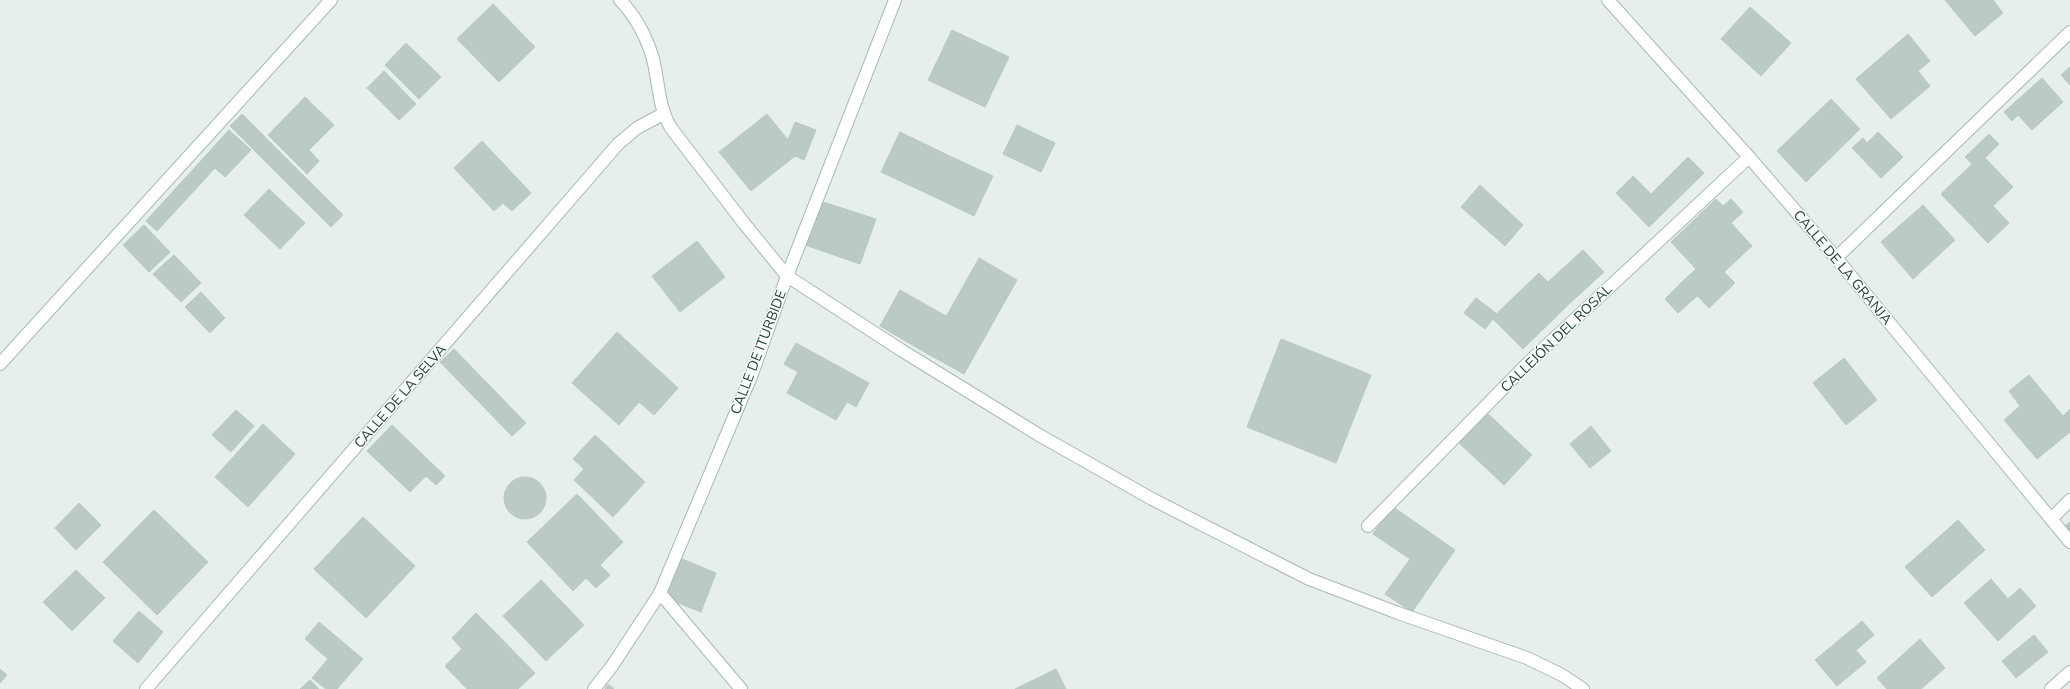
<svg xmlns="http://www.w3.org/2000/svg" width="2070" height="689" font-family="'Nunito Sans',sans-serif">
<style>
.building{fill:#bbcac4;stroke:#b8c9c2}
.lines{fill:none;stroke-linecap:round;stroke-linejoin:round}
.minor-casing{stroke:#a8b8b2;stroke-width:14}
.minor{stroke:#fff;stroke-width:12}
.labels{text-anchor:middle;stroke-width:3;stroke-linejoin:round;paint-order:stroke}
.street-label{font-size:14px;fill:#24423a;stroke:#f7fbf9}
</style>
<rect width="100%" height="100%" fill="#e6efeb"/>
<!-- building -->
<g class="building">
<polygon points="1945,0 1993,0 2003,13 1975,36"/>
<polygon points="493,4 535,47 499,82 457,39"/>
<polygon points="1750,7 1791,43 1761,76 1721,39"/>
<polygon points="952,30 1009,57 985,107 928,80"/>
<polygon points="1908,34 1930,61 1918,71 1930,86 1891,119 1856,79"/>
<polygon points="406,43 441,77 419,99 385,65"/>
<polygon points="2070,67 2070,85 2061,75"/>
<polygon points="384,71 416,104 399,120 367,88"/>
<polygon points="2042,78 2063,102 2032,130 2018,115 2012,121 2004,112"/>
<polygon points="305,97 334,125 309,150 319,161 307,174 268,135"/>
<polygon points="1831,99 1860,129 1806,182 1777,151"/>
<polygon points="242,114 343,215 331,227 230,126"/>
<polygon points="767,114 788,140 795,122 816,130 804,160 795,156 751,191 719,152"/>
<polygon points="1017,125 1055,143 1041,172 1003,154"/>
<polygon points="229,130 251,150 225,177 215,168 157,231 146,221"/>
<polygon points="900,132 958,160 939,199 881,172"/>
<polygon points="1878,132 1903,157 1881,178 1852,148 1863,138 1867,143"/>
<polygon points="1989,134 1999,144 1985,158 2013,187 1993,206 2009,223 1988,243 1941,194 1972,164 1965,157"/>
<polygon points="482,141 531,193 512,211 503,203 494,211 454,168"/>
<polygon points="1688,157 1704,173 1649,227 1616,193 1633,176 1651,194"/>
<polygon points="958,160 993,176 974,216 939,199"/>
<polygon points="1480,185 1523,225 1505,246 1461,207"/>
<polygon points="269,189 305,223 280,249 244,215"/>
<polygon points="1716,199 1723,206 1731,199 1743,212 1731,223 1752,246 1724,272 1735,283 1709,308 1683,281 1696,269 1671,242"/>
<polygon points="820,201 876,219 860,264 805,245"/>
<polygon points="1923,205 1955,240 1913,279 1881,242"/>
<polygon points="144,225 170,252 149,272 123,245"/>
<polygon points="697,241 725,277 680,312 652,276"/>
<polygon points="1583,250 1604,272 1569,304 1548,282"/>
<polygon points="174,255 201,283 181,302 153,274"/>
<polygon points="979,258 1017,280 964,374 926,353"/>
<polygon points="1539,273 1569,304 1523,349 1492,318"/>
<polygon points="1683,281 1697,296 1678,313 1665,299"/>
<polygon points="900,290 946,316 926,353 880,326"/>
<polygon points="201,292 225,318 210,333 185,307"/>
<polygon points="1476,298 1497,314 1485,329 1464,313"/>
<polygon points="617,332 678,388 654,415 639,402 619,425 572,383"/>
<polygon points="1281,339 1371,375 1336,463 1247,427"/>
<polygon points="796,343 869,383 856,407 847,402 836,420 787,393 798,372 784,364"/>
<polygon points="454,349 526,423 512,436 440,362"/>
<polygon points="1844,358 1877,400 1846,425 1813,383"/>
<polygon points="2029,375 2063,416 2070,409 2070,432 2037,459 2004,420 2020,406 2009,391"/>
<polygon points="236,410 254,426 231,452 212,435"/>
<polygon points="1485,411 1532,455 1504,485 1457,441"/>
<polygon points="263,424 295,454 248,507 215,477"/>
<polygon points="392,425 445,476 436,485 426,476 410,492 367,451"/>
<polygon points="1591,426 1611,451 1590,468 1570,444"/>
<polygon points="595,435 645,482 613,517 574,480 584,469 573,459"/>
<circle cx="525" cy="498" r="21"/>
<polygon points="577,494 623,542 600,565 610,575 596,588 586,578 573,591 527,542"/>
<polygon points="79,503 101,525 76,550 55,528"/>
<polygon points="1392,506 1455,550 1412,612 1385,594 1410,559 1373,534"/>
<polygon points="154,510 208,562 157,615 103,562"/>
<polygon points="363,517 415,566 366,618 314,569"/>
<polygon points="1958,520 1985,550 1932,597 1905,567"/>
<polygon points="2070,522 2070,535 2064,527"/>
<polygon points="682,559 716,573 701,612 666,598"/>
<polygon points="76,570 105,598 72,631 43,602"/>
<polygon points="1991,579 2008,599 2020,588 2036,606 1998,641 1964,603"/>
<polygon points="541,580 584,625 546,661 503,616"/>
<polygon points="139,611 163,632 138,663 113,641"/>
<polygon points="476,613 535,673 518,689 467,689 445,666 462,649 452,638"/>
<polygon points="1862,621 1874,635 1856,650 1844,636"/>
<polygon points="319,622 363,659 337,689 326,689 312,678 328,659 305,639"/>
<polygon points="2034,635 2048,652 2016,678 2002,661"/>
<polygon points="1844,636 1866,662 1837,686 1815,660"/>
<polygon points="1920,639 1945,668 1921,689 1887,689 1877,678"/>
<polygon points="0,669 7,675 0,683"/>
<polygon points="1056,669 1066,689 1015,689"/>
<polygon points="310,680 319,689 300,689"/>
<polygon points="608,684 614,689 605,689"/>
</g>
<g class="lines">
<!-- minor casing -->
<g class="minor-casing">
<g id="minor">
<path d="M620,0C635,16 647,38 653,59C659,83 658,106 671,128L743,222L787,276L901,350L1039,435L1152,499L1309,579L1398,613L1527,658L1562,675L1583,689"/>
<polyline points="1608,0 1749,157 1836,258 2070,542"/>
<polyline points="1836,258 2070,32"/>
<polyline points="0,364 331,0"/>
<polyline points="2051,519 2070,500"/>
<polyline points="1368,526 1529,362 1749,157"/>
<polyline points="660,593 741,689"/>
<polyline points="146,689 618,144 637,128 663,114"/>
<polyline points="594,689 612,666 660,593 752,374 787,276 895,0"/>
<polyline points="2051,689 2070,672"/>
</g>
</g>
<!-- minor -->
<use href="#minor" class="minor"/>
</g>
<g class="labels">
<!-- street labels -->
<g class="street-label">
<text transform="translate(1843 267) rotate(50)" y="5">CALLE DE LA GRANJA</text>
<text transform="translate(1556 338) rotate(-44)" y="5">CALLEJÓN DEL ROSAL</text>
<text transform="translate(758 352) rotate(-69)" y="5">CALLE DE ITURBIDE</text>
<text transform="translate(400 396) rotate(-49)" y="5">CALLE DE LA SELVA</text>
</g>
</g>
</svg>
